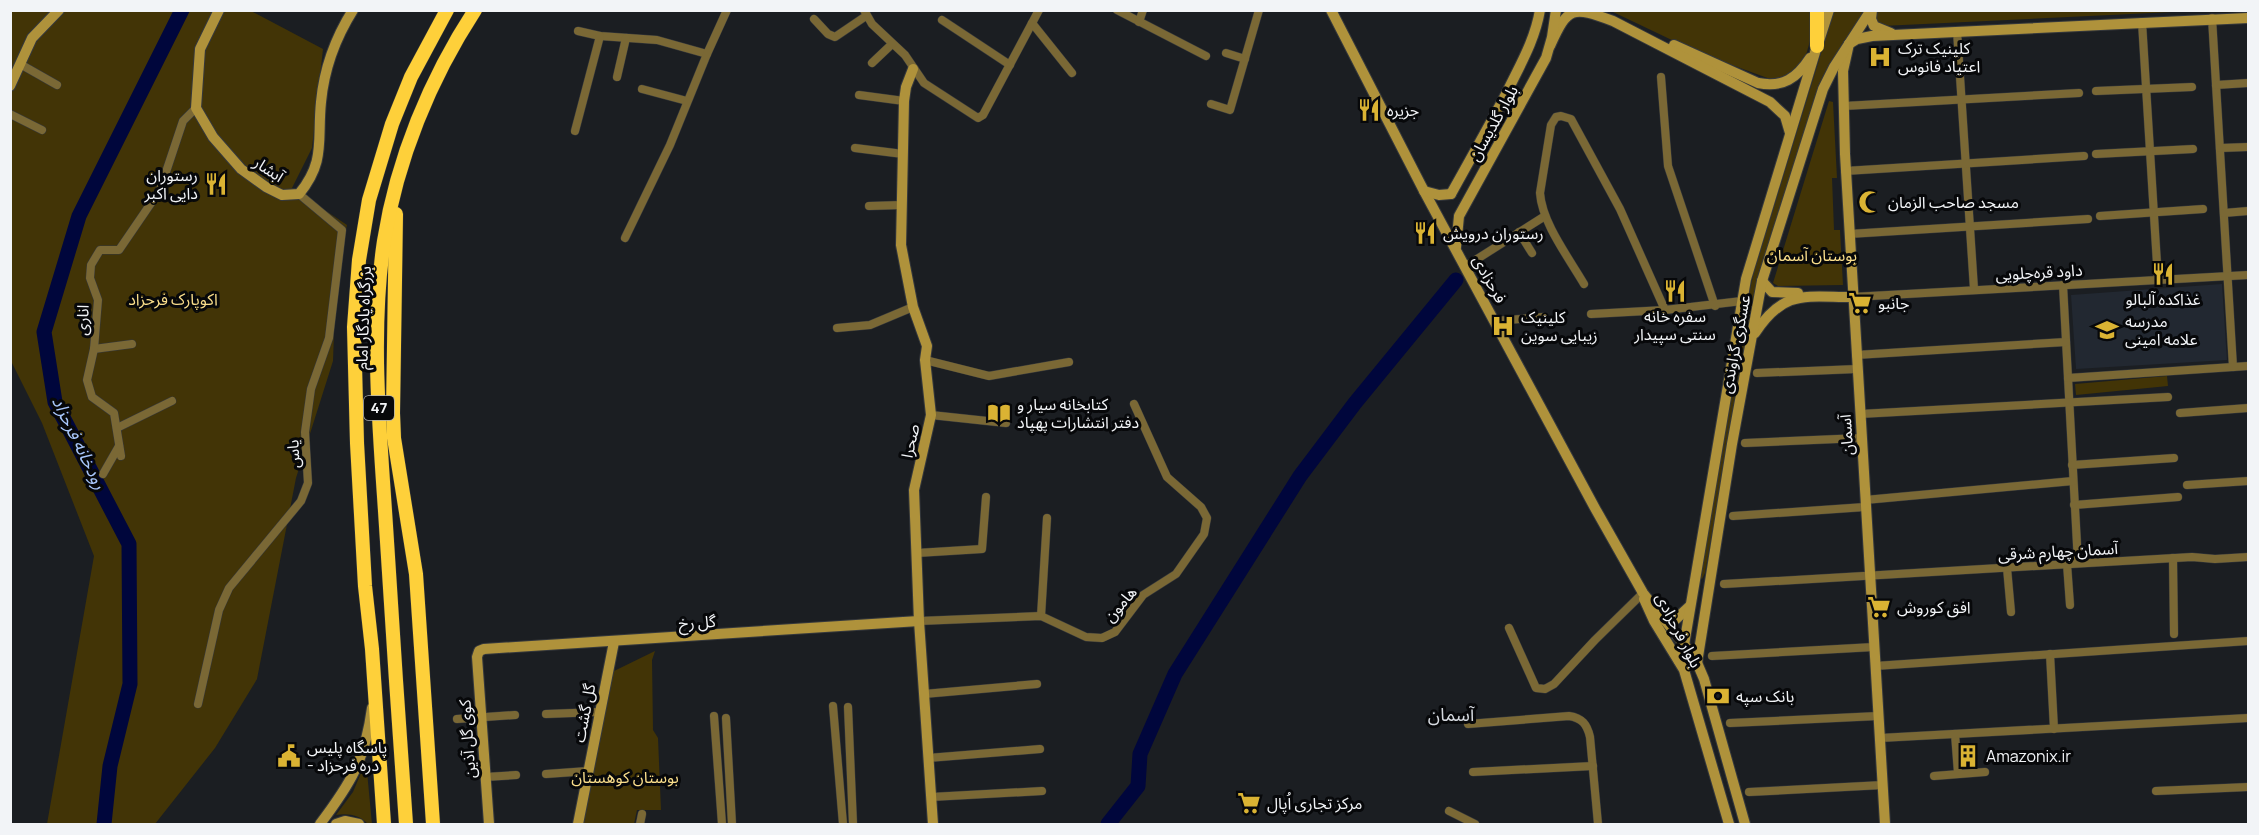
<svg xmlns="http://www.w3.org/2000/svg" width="2259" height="835" font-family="Manrope,'Noto Sans Arabic',sans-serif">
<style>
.built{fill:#222831}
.green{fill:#423406}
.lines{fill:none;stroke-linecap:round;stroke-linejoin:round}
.river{stroke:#00063c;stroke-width:15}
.street-casing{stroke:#35383c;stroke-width:9}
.secondary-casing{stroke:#35383c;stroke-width:12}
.highway-casing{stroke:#35383c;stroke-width:15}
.street{stroke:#7a6835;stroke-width:8}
.secondary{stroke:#af923b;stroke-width:10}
.highway{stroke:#fed03a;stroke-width:14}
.labels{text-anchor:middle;stroke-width:6;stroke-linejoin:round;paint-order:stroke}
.shield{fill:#07080a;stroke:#acadb0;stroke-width:1.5}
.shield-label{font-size:15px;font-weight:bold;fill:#f2f4f7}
.poi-label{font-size:16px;fill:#f2f4f7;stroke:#07080a;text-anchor:start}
.street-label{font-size:16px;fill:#f2f4f7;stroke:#07080a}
.park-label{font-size:16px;fill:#fade8b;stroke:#07080a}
.water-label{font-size:18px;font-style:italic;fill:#a8c6fa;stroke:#07080a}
.neighbourhood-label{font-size:18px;fill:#d6dae0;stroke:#07080a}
</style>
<rect width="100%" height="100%" fill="#1b1e22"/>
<!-- built -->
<polygon class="built" points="2222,284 2227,360 2076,369 2071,295"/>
<!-- green -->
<g class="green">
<polygon points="1876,10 2184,10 2193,11 1882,26 1875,22"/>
<polygon points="11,11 251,11 323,49 312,148 292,188 347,225 336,277 333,361 296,478 257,679 215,748 155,824 47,824 94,556 42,423 11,361"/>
<polygon points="1611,11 1813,11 1812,34 1804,62 1789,76 1773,80 1699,53"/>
<polygon points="1834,11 1865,11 1819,85 1759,273 1705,573 1702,579 1700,577 1745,310 1754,272"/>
<polygon points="1829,101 1833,102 1837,178 1832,178 1834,230 1840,230 1843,285 1778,286 1773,283"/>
<polygon points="2167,376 2168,386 2076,395 2075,384"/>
<polygon points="655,651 652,660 653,730 658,738 661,810 637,810 634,824 582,824 612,672"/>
<path d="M366,761L372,824H368C359,815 349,813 336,815L353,792Z"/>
</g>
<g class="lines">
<!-- river -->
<g class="river">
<polyline points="104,824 110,766 130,684 129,544 55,402 44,332 79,216 182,10"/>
<polyline points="1108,824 1138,786 1140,754 1175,674 1300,476 1355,403 1456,280"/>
</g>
<!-- street casing -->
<g class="street-casing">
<g id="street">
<polyline points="864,10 872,24 905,55 924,83 978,118 983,115 1039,10"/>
<polyline points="1117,10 1206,56"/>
<polyline points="2212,18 2233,367"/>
<polyline points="814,19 828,34 835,37 866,16"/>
<polyline points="942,20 1010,65"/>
<polyline points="1139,22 1143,10"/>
<polyline points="2142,22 2158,280"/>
<polyline points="1032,23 1072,73"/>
<polyline points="578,31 600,36 657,40 707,54"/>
<polyline points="1957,31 1974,289"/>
<polyline points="1226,53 1245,59"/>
<polyline points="872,63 892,44"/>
<polyline points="20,64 57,85"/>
<polyline points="617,77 626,38"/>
<polyline points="1661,77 1668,166 1715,306"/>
<polyline points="2216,85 2248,83"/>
<polyline points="642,89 687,101"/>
<polyline points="2096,91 2192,87"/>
<polyline points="859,95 904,101"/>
<polyline points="1211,104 1230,110 1259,10"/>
<polyline points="1844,106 2079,93"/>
<polyline points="10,114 42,130"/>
<polyline points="575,131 600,36"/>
<polyline points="855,148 903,154"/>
<polyline points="2220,148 2248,147"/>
<polyline points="2096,154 2193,149"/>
<polyline points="1845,171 2084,156"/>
<polyline points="869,206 902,205"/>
<polyline points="2224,213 2248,211"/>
<polyline points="2100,216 2203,209"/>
<polyline points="1519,232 1532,253"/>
<polyline points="1849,234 2088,219"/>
<polyline points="625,238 670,145 707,54 727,10"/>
<polyline points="1466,266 1545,216"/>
<path d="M1584,284C1569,258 1542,223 1540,193L1551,125L1556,117L1561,116L1571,119L1620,209L1665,310L1742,301"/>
<polyline points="2063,285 2078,563"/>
<polyline points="1852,297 2248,275"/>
<polyline points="1591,314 1665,310"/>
<polyline points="1496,321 1543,317"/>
<polyline points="837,328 870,325 913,307"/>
<polyline points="94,349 132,344"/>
<polyline points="1856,355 2066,342"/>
<polyline points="925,360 989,376 1069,362"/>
<polyline points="1757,373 1857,369"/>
<polyline points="2068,378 2248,366"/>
<polyline points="2180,413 2248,408"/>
<polyline points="1860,414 2168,397"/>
<polyline points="931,415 1006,423"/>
<polyline points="117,428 172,401"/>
<polyline points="1745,443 1861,438"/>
<polyline points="121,456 114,413 92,397 87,380 94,349 98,300 90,278 91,265 100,250 119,250 160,190 183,121 196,108"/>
<polyline points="2072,465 2174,458"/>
<polyline points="103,474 119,446"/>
<polyline points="2187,485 2248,481"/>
<polyline points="1865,500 2073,481"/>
<polyline points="2074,505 2178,497"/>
<polyline points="1733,516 1865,507"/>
<polyline points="917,553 982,549 986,497"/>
<polyline points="2173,558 2174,634"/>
<polyline points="2067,564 2070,605"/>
<polyline points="2007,568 2011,612"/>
<polyline points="1724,584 2192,557 2215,559 2248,557"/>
<polyline points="1041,616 1047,518"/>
<polyline points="919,621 1041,616 1086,637 1102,638 1115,632 1143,595 1176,574 1204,534 1207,518 1201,507 1167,477 1134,404"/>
<polyline points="1509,628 1536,688 1545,689 1554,684 1595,640 1643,593"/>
<polyline points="2050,654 2054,729"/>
<polyline points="1712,656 1874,647"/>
<polyline points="1875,666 2248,641"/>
<polyline points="924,694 1037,684"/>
<polyline points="198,704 219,610 229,588 301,501 308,483 305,432 311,389 329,338 342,230 299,194"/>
<polyline points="833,706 843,824"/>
<polyline points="848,707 853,824"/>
<polyline points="546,714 599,712"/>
<polyline points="714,716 722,824"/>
<polyline points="726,718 732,824"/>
<polyline points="457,719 515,715"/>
<polyline points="1730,723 1878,716"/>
<path d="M1468,724L1569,716C1582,718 1587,724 1590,737L1598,824"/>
<polyline points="1955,734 1958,773"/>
<polyline points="1880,738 2248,718"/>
<polyline points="928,758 1040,749"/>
<polyline points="1473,772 1593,766"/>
<polyline points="546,774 588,771"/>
<polyline points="1934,776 1985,772"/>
<polyline points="485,777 516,775"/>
<polyline points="2156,791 2248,787"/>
<polyline points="1749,792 1883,785"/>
<polyline points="931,797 1042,791"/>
<polyline points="1449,811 1475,824"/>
<polyline points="640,824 642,814"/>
</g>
</g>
<!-- secondary casing -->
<g class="secondary-casing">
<g id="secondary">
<path d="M219,10L200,49L196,108L213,137L241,169L266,187L282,195L299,194C326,161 317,141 321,102C324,70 336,37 353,10"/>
<polyline points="1331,10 1424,191 1596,510 1643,593 1695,658 1704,679 1745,824"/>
<polyline points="1872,10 1871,19 1874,26 1891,33"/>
<polyline points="1819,41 1829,10"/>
<polyline points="1849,44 1843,71 1845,154 1885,824"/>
<polyline points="1849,44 1857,39 1872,36 2248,18"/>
<path d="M1674,45L1758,83C1783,88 1797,78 1810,58"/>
<path d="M1550,46C1568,6 1572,6 1613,21L1770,102L1785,116L1790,133"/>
<polyline points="913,69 906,87 904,101 901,245 913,307 927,346 925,360 931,415 914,490 919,621 933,824"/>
<polyline points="10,86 32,38 59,10"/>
<polyline points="1424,191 1439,195 1451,194"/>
<path d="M1451,194C1470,160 1489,126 1507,92C1520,65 1535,40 1540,10"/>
<polyline points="1456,247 1459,216 1546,58 1552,37 1556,10"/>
<polyline points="1762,281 1772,292 1798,293"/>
<path d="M1755,333C1784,289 1805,297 1852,297"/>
<polyline points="1644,599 1654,621 1684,670 1729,824"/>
<polyline points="1662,616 1667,620 1676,619 1690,606"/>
<polyline points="1679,661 1684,645 1746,279 1817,46"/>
<polyline points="1697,663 1732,444 1762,281 1823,89 1834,67 1871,10"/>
<path d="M320,824C351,783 365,760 372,708"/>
<polyline points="336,824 345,821 359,824"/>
<polyline points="489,824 477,657 479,651 484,649 919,621"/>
<polyline points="578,824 614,642"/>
</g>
</g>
<!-- highway casing -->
<g class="highway-casing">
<g id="highway">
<polyline points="1817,10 1817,46"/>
<polyline points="396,214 393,413 394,438 416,574 433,824"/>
<polyline points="384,824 372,649 365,586 357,443 354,327 359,260 369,200 392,124 411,77 447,10"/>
<path d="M406,824C399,725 392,625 386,526C380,432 370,334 384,241C397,159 430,79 475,10"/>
</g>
</g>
<!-- street -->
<use href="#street" class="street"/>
<!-- secondary -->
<use href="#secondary" class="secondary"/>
<!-- highway -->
<use href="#highway" class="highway"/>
</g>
<!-- icons -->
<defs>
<g id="hospital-bare" transform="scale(1.8)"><path d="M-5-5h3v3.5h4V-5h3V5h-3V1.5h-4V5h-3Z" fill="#dab333" stroke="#07080a" stroke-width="2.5" paint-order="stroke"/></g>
<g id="restaurant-bare" transform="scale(1.8)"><path d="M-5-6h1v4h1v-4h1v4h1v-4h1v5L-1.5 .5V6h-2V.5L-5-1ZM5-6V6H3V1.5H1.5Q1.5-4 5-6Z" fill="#dab333" stroke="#07080a" stroke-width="2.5" paint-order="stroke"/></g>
<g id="mosque-bare" transform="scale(1.8)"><path d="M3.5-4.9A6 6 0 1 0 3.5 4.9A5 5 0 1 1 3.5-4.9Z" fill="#dab333" stroke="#07080a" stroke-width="2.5" paint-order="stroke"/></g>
<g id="supermarket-bare" transform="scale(1.8)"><path d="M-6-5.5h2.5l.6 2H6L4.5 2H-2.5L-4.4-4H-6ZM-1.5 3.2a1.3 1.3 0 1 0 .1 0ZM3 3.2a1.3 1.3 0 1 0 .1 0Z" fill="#dab333" stroke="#07080a" stroke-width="2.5" paint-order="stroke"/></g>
<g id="school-bare" transform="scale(1.8)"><path d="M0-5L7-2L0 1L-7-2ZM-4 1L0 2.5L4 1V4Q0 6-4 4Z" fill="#dab333" stroke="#07080a" stroke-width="2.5" paint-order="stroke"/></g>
<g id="library-bare" transform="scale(1.8)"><path d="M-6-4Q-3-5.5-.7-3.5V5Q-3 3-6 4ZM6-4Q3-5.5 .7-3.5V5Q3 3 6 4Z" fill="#dab333" stroke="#07080a" stroke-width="2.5" paint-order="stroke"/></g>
<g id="bank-bare" transform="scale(1.8)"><path d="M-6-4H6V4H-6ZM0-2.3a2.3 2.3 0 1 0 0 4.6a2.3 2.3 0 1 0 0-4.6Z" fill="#dab333" stroke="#07080a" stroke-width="2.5" paint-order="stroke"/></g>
<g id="civic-bare" transform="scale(1.8)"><path d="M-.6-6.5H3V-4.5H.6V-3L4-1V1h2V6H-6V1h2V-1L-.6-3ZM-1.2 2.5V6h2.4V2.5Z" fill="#dab333" stroke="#07080a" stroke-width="2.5" paint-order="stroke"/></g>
<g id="building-bare" transform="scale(1.8)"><path d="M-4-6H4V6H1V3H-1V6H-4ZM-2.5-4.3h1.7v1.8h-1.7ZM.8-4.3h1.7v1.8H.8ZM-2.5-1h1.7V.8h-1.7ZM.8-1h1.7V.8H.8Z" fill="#dab333" stroke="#07080a" stroke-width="2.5" paint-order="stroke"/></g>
</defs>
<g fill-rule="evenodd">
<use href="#hospital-bare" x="1880" y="57"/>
<use href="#restaurant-bare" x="1369" y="110"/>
<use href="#restaurant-bare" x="216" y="184"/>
<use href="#mosque-bare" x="1870" y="202"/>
<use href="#restaurant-bare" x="1425" y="233"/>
<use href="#restaurant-bare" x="2163" y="274"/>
<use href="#restaurant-bare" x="1675" y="291"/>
<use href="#supermarket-bare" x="1860" y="303"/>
<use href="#hospital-bare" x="1503" y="326"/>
<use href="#school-bare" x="2107" y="330"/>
<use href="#library-bare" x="999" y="413"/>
<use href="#supermarket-bare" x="1879" y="607"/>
<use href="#bank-bare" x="1718" y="696"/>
<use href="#civic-bare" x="289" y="756"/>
<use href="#building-bare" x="1968" y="756"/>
<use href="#supermarket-bare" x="1249" y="803"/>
</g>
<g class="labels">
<!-- shield labels -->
<rect class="shield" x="364" y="396" width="30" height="24" rx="4.5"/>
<g class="shield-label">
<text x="379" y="413">47</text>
</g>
<!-- poi labels -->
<g class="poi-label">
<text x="1898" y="54">کلینیک ترک<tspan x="1898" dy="18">اعتیاد فانوس</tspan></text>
<text x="1387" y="116">جزیره</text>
<text x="198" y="181" text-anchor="end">رستوران<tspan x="198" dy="18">دایی اکبر</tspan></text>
<text x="1888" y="208">مسجد صاحب الزمان</text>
<text x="1443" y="239">رستوران درویش</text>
<text x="2163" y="305" text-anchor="middle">غذاکده آلبالو</text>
<text x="1878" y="309">جانبو</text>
<text x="1675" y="322" text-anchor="middle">سفره خانه<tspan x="1675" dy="18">سنتی سپیدار</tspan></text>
<text x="1521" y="323">کلینیک<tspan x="1521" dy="18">زیبایی سوین</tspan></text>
<text x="2125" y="327">مدرسه<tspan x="2125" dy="18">علامه امینی</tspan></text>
<text x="1017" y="410">کتابخانه سیار و<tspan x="1017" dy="18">دفتر انتشارات پهپاد</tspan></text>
<text x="1897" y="613">افق کوروش</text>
<text x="1736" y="702">بانک سپه</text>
<text x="307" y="753">پاسگاه پلیس<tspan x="307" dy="18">- دره فرحزاد</tspan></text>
<text x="1986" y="762">Amazonix.ir</text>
<text x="1267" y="809">مرکز تجاری اُپال</text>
</g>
<!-- street labels -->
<g class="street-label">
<text transform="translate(1493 123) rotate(-61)" y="6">بلوار گلدیسان</text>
<text transform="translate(269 169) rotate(33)" y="6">آبشار</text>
<text transform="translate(2039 272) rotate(-3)" y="6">داود قره‌چلویی</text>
<text transform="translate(1490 279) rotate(61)" y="6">فرحزادی</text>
<text transform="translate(363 318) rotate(-88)" y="6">بزرگراه یادگار امام</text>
<text transform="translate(82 320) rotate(-87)" y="6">اناری</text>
<text transform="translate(1735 344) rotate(-79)" y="6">عسگری گراوندی</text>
<text transform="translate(1846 435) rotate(-94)" y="6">آسمان</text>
<text transform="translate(910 441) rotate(-78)" y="6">صحرا</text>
<text transform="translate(293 454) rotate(-93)" y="6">یاس</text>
<text transform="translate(2058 551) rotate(-3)" y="6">آسمان چهارم شرقی</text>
<text transform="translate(1120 604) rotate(-49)" y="6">هامون</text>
<text transform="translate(697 622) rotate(-4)" y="6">گل رخ</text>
<text transform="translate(1679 630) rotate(63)" y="6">بلوار فرحزادی</text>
<text transform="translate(584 713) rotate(-79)" y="6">گل گشت</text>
<text transform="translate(467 739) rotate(-94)" y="6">کوی گل آذین</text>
</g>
<!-- park labels -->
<g class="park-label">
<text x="1812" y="261">بوستان آسمان</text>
<text x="173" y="305">اکوپارک فرحزاد</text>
<text x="625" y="783">بوستان کوهستان</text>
</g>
<!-- water labels -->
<g class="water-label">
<text transform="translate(79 443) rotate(64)" y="6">رودخانه فرحزاد</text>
</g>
<!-- neighbourhood labels -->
<g class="neighbourhood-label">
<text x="1451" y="721">آسمان</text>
</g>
</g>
<!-- border -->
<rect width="2259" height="835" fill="none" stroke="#f2f4f7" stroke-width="24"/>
</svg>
